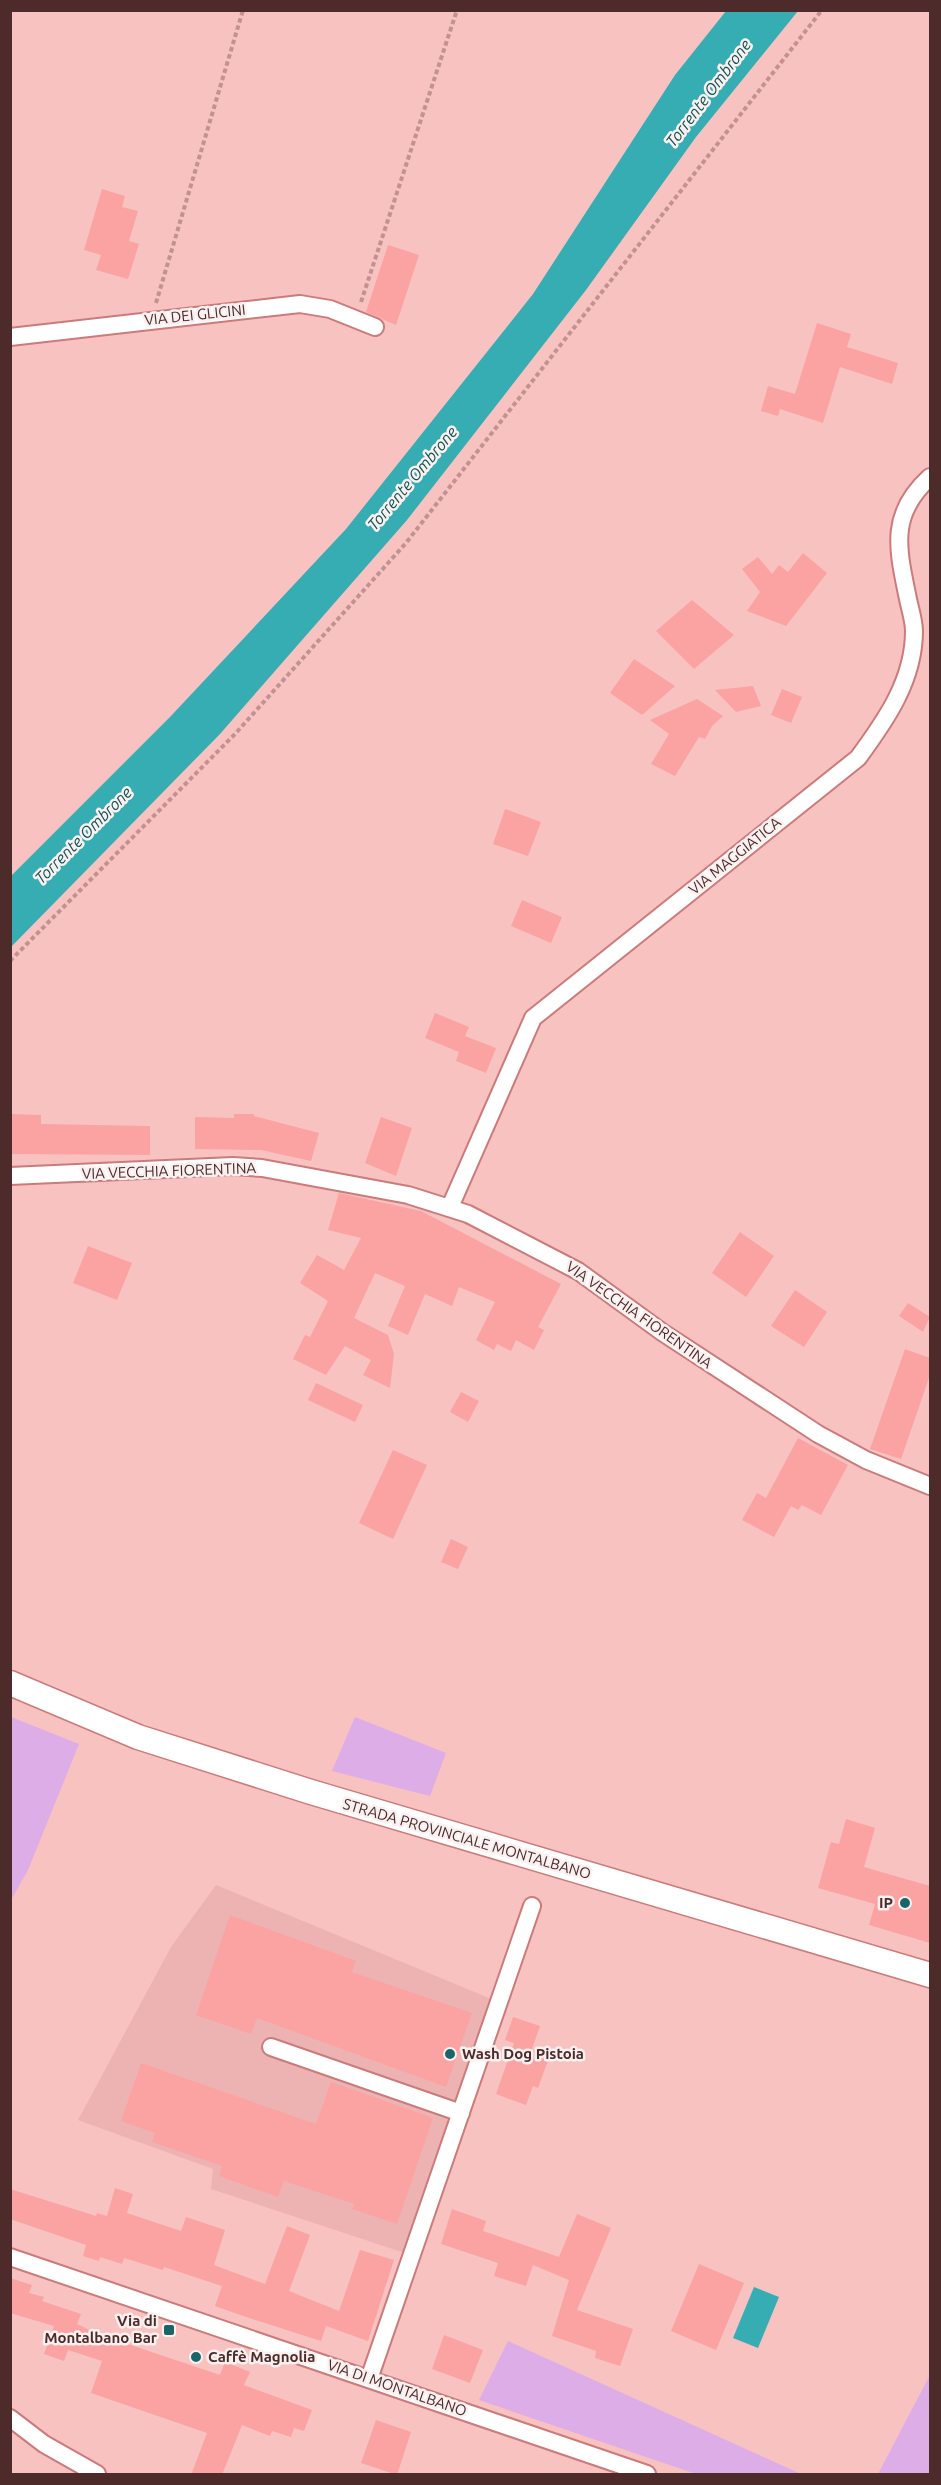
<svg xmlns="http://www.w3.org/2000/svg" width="941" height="2485" font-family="Ubuntu,sans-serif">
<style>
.built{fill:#edb3b2}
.green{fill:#ddade7}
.water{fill:#35adb3}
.building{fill:#faa3a2}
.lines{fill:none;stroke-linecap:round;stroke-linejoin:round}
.minor-casing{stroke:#cc7a7a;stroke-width:20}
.secondary-casing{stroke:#cc7a7a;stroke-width:27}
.path{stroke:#c29292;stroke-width:4;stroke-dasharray:4.5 3;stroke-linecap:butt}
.minor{stroke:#fff;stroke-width:16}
.secondary{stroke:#fff;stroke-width:24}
.poi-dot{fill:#18666a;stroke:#f9f0ef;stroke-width:2}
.labels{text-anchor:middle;stroke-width:5;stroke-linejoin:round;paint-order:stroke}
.street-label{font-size:15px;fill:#4d2b2b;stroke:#f9f0ef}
.poi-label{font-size:15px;font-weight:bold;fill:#4d2b2b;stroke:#f9f0ef;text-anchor:end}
.water-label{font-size:16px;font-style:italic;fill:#0d5255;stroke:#f9f0ef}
</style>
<rect width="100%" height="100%" fill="#f8c2c1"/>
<!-- built -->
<polygon class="built" points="216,1885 506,2005 420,2258 211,2189 213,2169 78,2120 171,1947"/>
<!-- green -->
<g class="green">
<polygon points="11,1717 79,1744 28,1870 11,1900"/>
<polygon points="355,1717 446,1753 430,1796 332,1771"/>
<polygon points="508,2341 801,2474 696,2474 479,2400"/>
<polygon points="930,2375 930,2474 878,2474"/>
</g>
<!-- water -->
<g class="water">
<polygon points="726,11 798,11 696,137 586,290 407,520 220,734 11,947 11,876 170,717 346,529 533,294 675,75"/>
<polygon points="754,2287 779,2297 758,2348 733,2338"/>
</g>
<!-- building -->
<g class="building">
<polygon points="102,189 125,196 122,207 138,211 129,241 139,244 128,279 96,270 101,255 84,250"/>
<polygon points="388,245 419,255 396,325 366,312"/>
<polygon points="817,323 851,334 847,347 898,363 892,384 840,367 823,423 780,409 778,416 761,411 768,386 795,394"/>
<polygon points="803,553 827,573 786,626 747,611 760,592 742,569 758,557 772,574 779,565 788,572"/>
<polygon points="692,600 734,635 694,669 656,631"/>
<polygon points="634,659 675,686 642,715 610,693"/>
<polygon points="753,686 761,706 736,712 715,690"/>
<polygon points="782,689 802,697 791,723 771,715"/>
<polygon points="697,699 723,716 712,726 705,739 699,737 675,776 651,764 669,734 650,720"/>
<polygon points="505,809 541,822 528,856 493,844"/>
<polygon points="522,900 562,917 551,943 511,926"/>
<polygon points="435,1013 469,1027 465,1036 496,1048 486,1073 456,1061 459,1052 425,1038"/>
<polygon points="10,1114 41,1115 41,1124 150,1126 150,1155 10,1154"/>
<polygon points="234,1114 254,1114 254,1116 319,1133 311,1161 261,1150 195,1149 195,1117 234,1118"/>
<polygon points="381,1117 412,1128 396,1176 365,1163"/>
<polygon points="339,1193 421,1211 561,1284 538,1327 544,1330 534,1350 516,1340 511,1351 497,1344 494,1350 476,1340 495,1302 459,1287 452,1306 425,1294 408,1335 388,1326 405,1286 375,1273 354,1318 388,1335 394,1354 390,1388 363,1375 371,1360 345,1346 326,1375 293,1359 305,1335 310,1337 328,1301 300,1283 317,1255 344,1270 361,1238 328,1230"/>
<polygon points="740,1232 774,1256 746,1297 712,1273"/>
<polygon points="88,1246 132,1263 117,1300 73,1283"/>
<polygon points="795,1290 827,1312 804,1347 771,1326"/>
<polygon points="908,1303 930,1317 923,1332 899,1316"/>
<polygon points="905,1349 930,1358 930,1375 901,1459 870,1449"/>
<polygon points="316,1383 363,1405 355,1422 308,1400"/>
<polygon points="461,1392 479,1401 468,1422 450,1412"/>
<polygon points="798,1438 848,1465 821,1515 802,1505 798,1510 791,1506 774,1537 742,1520 757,1493 766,1498"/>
<polygon points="393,1450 427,1465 393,1539 359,1523"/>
<polygon points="451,1539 468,1547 458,1569 441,1562"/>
<polygon points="846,1819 875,1828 864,1867 930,1886 930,1943 869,1925 875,1904 818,1888 831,1842 839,1844"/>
<polygon points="230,1915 356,1961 352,1972 472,2013 446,2087 257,2018 251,2034 196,2015"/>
<polygon points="513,2017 540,2026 532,2049 550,2055 538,2088 533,2086 526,2105 496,2094 514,2043 505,2040"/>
<polygon points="141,2063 316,2124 331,2082 433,2118 397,2224 352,2209 354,2204 284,2181 278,2197 219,2176 222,2166 152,2142 155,2133 121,2121"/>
<polygon points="115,2188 133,2194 127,2213 181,2231 186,2217 225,2230 214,2265 265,2284 287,2226 310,2235 289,2291 339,2311 360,2250 394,2260 368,2341 326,2326 321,2341 243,2316 215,2306 222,2286 164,2267 163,2270 124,2258 122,2264 100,2257 99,2261 83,2256 86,2245 10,2219 10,2189 96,2216 97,2213 107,2216"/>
<polygon points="452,2209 486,2221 483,2231 559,2257 577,2214 611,2228 577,2310 633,2329 620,2366 595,2358 596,2351 552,2336 569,2280 533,2265 526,2286 494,2276 498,2263 441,2244"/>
<polygon points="699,2264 744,2283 716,2350 671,2331"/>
<polygon points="10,2278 32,2285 29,2293 44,2297 42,2301 81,2314 77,2324 98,2334 220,2375 225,2362 250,2372 244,2385 312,2410 304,2431 294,2428 291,2437 272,2431 270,2436 242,2425 222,2475 191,2475 207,2433 91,2393 102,2361 68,2350 64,2361 44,2354 54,2326 10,2313"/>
<polygon points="444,2335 483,2350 470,2383 432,2369"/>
<polygon points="376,2420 411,2432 397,2475 361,2463"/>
</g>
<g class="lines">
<!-- minor casing -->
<g class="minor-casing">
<g id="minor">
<polyline points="10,337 300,304 330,309 375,327"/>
<polyline points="10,1176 233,1166 262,1168 408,1195 468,1214 578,1271 662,1332 818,1434 866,1460 930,1486"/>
<path d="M450,1207L533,1018L858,758C886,720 914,680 914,631C914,621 910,609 908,599C898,550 888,515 930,477"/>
<polyline points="271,2047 461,2113"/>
<polyline points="10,2257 647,2474"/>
<polyline points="369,2379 532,1906"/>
<polyline points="10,2418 44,2444 97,2474"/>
</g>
</g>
<!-- secondary casing -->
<g class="secondary-casing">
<polyline id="secondary" points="10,1683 138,1737 311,1792 930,1975"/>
</g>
<!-- path -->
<g class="path">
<polyline points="361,302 457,10"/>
<polyline points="156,303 243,10"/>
<polyline points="10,961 235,734 406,543 822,10"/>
</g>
<!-- minor -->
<use href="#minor" class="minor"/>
<!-- secondary -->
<use href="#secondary" class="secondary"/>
</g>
<!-- markers -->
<g class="poi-dot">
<circle cx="905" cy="1903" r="6"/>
<circle cx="450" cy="2054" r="6"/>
<rect x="163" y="2324" width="12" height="12" rx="3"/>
<circle cx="196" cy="2357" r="6"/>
</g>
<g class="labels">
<!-- street labels -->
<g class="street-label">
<text transform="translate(195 315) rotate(-6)" y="5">VIA DEI GLICINI</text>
<text transform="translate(735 856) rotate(-39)" y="5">VIA MAGGIATICA</text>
<text transform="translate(169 1171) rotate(-2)" y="5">VIA VECCHIA FIORENTINA</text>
<text transform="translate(639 1315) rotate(35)" y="5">VIA VECCHIA FIORENTINA</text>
<text transform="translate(467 1839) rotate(16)" y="5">STRADA PROVINCIALE MONTALBANO</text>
<text transform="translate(397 2388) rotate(19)" y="5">VIA DI MONTALBANO</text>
</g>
<!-- poi labels -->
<g class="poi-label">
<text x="893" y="1908">IP</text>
<text x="462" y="2059" text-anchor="start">Wash Dog Pistoia</text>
<text x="157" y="2326">Via di<tspan x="157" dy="17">Montalbano Bar</tspan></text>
<text x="208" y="2362" text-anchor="start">Caffè Magnolia</text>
</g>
<!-- water labels -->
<g class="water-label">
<text transform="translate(708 93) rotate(-53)" y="6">Torrente Ombrone</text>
<text transform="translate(412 478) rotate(-50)" y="6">Torrente Ombrone</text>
<text transform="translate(83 835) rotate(-45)" y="6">Torrente Ombrone</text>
</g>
</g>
<!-- border -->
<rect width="941" height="2485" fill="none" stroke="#4d2b2b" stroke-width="24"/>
</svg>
